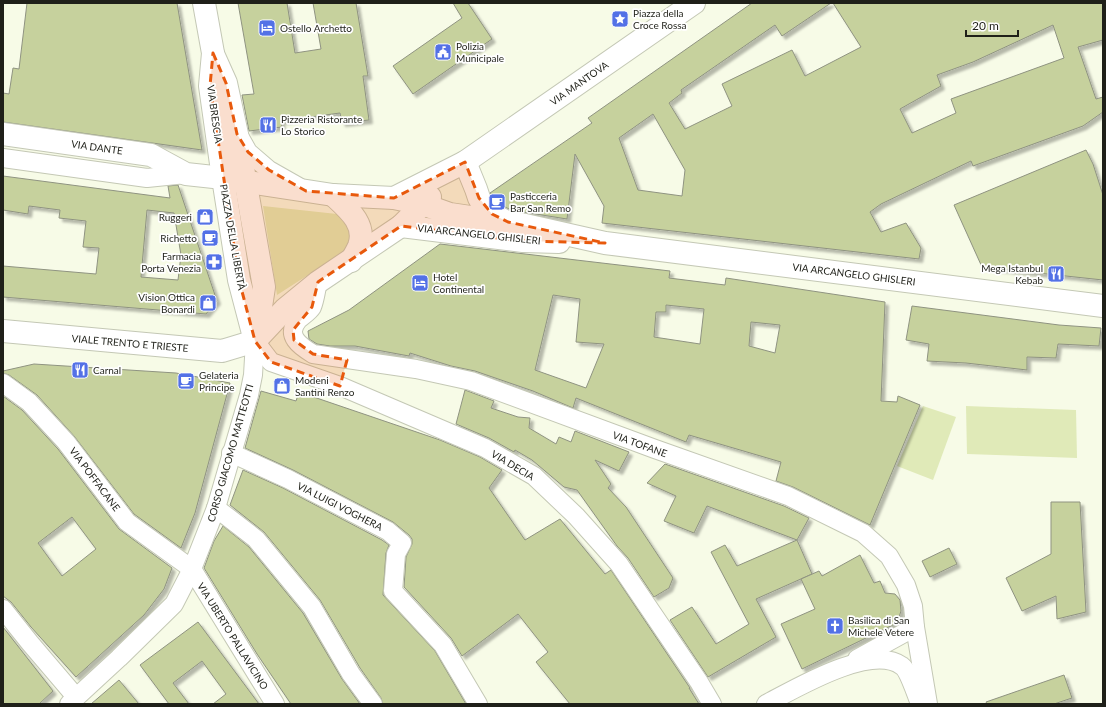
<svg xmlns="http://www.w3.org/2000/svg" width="1106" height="707" font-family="Lato,sans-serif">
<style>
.green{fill:#e0eab8}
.building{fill:#c6d19d;stroke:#8f9381;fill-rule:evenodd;filter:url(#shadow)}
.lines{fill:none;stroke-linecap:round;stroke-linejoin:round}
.minor-casing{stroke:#c4c8b5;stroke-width:20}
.major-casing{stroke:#c4c8b5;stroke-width:24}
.minor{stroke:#fff;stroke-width:18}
.major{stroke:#fff;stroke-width:22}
.marked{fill:#e8590c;fill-opacity:0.2;stroke:#e8590c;stroke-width:3;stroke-dasharray:8 5;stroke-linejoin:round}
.labels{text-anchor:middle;stroke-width:3.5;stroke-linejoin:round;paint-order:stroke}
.poi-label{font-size:10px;fill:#1f2019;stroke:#fff;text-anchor:start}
.street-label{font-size:10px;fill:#1f2019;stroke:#fff}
</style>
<defs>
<filter id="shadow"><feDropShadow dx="3.5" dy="3.5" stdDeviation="1" flood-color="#0004"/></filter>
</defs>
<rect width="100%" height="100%" fill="#f7fbe7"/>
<!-- green -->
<g class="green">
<polygon points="263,206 337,214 346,217 352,225 347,250 277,295"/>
<polygon points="923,406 956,417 933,480 897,466"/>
<polygon points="966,406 1076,410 1077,458 967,454"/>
</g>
<!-- building -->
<g class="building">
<polygon points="27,3 177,3 202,150 3,122 3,93 9,94 13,68 19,69"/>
<polygon points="238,3 287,3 295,53 321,49 313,3 356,3 368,76 363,76 369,120 342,123 340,113 281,121 282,127 249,131 242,95 254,94"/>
<polygon points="453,3 468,3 492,39 413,94 393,66 462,18"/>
<path d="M752,3H831L782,36L775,25L681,90L682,93L669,103L685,129L732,106L722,84L792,50L805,76L861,47L833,3H1103V40L1078,47L1096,99L1103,97V112L1083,126L973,166L971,161L881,204L870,212L881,232L906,223L921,248L919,259L602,223L604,206L575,154L567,219L511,210L499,204L494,199L490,193L592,123L588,118ZM1053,25L1064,58L951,99L956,113L912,133L900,109L941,86L937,75L973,62ZM653,114L685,170L682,196L638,190L619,138Z"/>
<polygon points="1086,150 1093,164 1103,195 1103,280 982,267 954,205"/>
<path d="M3,176L170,198L168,186L178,185L217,301L206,314L3,297V266L96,274L99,248L83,247L86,221L59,218L60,210L29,206L28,214L3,210ZM147,210L174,213L181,255L178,280L141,277Z"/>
<path d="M440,244L670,271L669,278L725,285L726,278L885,302L881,401L897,402L898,396L920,405L870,525L793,487L776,481L781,462L689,435L686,442L576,398L573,408L533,391L475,371L451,366L410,353L409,356L355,346H330L317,344L309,339L308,331L349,310ZM553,295L580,299L576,342L604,344L586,388L535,370ZM666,305L704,309L700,344L654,337L656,312H666ZM751,322L780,325L775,353L749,346Z"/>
<polygon points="912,306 1059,325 1101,328 1099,346 1058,344 1056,358 1027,357 1027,370 966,363 927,361 929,344 906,340"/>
<polygon points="34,364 176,373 230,383 195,513 181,548 134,514 74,436 37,395 9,375 3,373 3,371"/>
<polygon points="465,390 494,401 491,408 518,417 530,418 529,428 556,444 559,437 571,442 575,431 629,452 619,471 595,460 611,484 608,488 626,507 673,578 669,588 654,597 628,558 617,546 577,490 564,487 532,460 515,450 514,452 489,438 456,424"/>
<polygon points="261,391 296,401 299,392 440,440 480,457 502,470 489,488 525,540 560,519 605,574 611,570 690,688 689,688 699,704 570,704 536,662 548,652 518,614 462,656 451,638 404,587 406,557 412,544 412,539 409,535 393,522 293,470 245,448"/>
<path d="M3,396L22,410L58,449L119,529L172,568L164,589L144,615L76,677L31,627L11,602L3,596ZM72,517L96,549L62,576L38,543Z"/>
<polygon points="665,464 784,506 809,518 797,540 707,506 694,533 664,521 676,496 647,483"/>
<polygon points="243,470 283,488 382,540 389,545 386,553 383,595 435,651 466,704 383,704 381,698 360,668 320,600 264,532 230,505"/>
<polygon points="1051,502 1080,502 1086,612 1057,619 1056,596 1022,611 1006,578 1051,554"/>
<polygon points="223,526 249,547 303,613 342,679 360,704 291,704 257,654 204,568 214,541"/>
<polygon points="797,540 812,574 756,599 776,637 708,677 670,620 692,607 716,644 749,624 711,552 725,545 737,566"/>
<polygon points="949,548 957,564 930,577 922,561"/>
<polygon points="860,555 874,583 880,581 885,593 895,594 900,600 901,611 897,623 802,669 781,624 815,609 801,579 819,571 822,576"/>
<polygon points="198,622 259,704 213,704 226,694 202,661 173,683 189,704 169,704 140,665"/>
<polygon points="3,627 53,691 39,704 3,704"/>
<polygon points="1064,675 1072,698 1054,704 987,704 986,702"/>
<polygon points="119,680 139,704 91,704"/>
</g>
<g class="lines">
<!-- minor casing -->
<g class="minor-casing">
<g id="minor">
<polyline points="239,136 248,152 269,170 299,187"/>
<polyline points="3,158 147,178 186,174"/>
<path d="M318,282C316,290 315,300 312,307C309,312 302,316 298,320C285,336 300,346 313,354L416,369L471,381L655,449L788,496L863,533L889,556L906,585L913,606L915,627L928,704"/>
<polyline points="255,341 271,362 340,386 485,448 534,476 576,516 619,564 699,682 712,704"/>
<polyline points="3,383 29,402 66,442 127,522 192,569 275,704"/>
<polyline points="231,453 288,479 388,531 402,543 396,554 393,591 443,645 478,704"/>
<polyline points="216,508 256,539 312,607 351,674 373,704"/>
<polyline points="3,609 30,643 76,697"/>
<polyline points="857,659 915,627"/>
<polyline points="69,704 119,658 174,604 192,569 216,508 249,395 253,375 255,341"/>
<path d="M766,704C795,689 871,643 902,666C908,670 917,696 920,704"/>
</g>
</g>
<!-- major casing -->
<g class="major-casing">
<g id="major">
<polyline points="204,3 213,53 210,86 223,178 239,280 255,341"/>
<polyline points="213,54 226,83 237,134 264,287 257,333"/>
<polyline points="3,134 151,155 186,174 223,178 333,195 394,198 422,204 450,214 525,225 605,243 1103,306"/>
<polyline points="465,162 476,189 479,198 484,207 492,214 505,221"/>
<path d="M333,195C348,209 367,224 359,246C357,251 354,256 351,261"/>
<polyline points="394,198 465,162 694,3"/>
<polyline points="401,226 523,241 559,242"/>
<polyline points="3,331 222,351 255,341"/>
<polyline points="255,341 285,309 318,282 401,226 430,197"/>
</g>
</g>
<!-- minor -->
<use href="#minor" class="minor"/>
<!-- major -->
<use href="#major" class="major"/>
</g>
<!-- marked area -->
<path class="marked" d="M213,53L226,83L237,134L248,152L269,170L306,191L394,198L465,162L479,198L492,214L508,222L605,243L523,241L401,226L318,282L312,307L293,330L294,340L313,354L347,360L340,386L271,362L255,341L239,280L210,86Z"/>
<!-- icons -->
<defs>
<g id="sight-square" transform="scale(0.9)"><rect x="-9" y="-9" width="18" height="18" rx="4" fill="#5371e6" stroke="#fff"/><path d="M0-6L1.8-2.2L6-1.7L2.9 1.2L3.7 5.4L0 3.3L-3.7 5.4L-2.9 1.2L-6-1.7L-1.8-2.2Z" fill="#fff"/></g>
<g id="hotel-square" transform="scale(0.9)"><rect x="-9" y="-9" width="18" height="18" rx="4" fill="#5371e6" stroke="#fff"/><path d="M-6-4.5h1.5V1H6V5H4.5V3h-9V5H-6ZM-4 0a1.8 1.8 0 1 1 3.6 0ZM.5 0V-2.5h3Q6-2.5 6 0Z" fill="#fff"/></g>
<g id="civic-square" transform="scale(0.9)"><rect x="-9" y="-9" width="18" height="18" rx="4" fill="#5371e6" stroke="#fff"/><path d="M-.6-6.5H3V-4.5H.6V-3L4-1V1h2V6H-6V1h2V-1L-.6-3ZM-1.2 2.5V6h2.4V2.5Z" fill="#fff"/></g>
<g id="restaurant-square" transform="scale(0.9)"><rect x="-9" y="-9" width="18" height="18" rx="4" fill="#5371e6" stroke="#fff"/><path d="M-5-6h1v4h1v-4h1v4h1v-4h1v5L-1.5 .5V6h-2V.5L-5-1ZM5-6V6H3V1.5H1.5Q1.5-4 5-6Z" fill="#fff"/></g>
<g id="cafe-square" transform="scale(0.9)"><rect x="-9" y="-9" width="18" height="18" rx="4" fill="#5371e6" stroke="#fff"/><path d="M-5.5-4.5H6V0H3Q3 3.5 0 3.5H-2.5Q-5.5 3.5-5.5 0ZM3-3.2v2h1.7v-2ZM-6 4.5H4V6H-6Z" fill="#fff"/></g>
<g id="shop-square" transform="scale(0.9)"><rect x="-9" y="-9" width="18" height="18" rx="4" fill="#5371e6" stroke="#fff"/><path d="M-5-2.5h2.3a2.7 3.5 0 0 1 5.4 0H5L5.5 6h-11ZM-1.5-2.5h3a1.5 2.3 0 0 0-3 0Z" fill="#fff"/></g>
<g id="pharmacy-square" transform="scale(0.9)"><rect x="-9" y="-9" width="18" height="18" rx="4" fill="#5371e6" stroke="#fff"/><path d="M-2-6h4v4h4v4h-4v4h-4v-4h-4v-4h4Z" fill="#fff"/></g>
<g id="church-square" transform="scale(0.9)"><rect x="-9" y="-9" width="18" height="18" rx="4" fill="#5371e6" stroke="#fff"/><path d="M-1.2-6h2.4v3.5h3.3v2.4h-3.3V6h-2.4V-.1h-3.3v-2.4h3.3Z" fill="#fff"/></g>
</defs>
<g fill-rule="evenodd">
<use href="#sight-square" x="620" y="19"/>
<use href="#hotel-square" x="267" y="28"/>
<use href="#civic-square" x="443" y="52"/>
<use href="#restaurant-square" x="268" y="125"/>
<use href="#cafe-square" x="497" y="202"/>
<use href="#shop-square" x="205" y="217"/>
<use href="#cafe-square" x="210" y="238"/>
<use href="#pharmacy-square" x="214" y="262"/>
<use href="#restaurant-square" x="1056" y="274"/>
<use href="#hotel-square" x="420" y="283"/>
<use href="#shop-square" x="208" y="303"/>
<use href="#restaurant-square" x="80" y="370"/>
<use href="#cafe-square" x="186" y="381"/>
<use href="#shop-square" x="282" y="386"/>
<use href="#church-square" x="835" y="626"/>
</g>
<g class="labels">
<!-- poi labels -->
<g class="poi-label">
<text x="633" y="17">Piazza della<tspan x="633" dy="12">Croce Rossa</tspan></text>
<text x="280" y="32">Ostello Archetto</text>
<text x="456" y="50">Polizia<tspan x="456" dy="12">Municipale</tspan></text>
<text x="281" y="123">Pizzeria Ristorante<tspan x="281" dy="12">Lo Storico</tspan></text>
<text x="510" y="200">Pasticceria<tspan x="510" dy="12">Bar San Remo</tspan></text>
<text x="192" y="221" text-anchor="end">Ruggeri</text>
<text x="197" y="242" text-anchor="end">Richetto</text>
<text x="201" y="260" text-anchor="end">Farmacia<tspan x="201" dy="12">Porta Venezia</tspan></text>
<text x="1043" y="272" text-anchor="end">Mega Istanbul<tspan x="1043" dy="12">Kebab</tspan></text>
<text x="433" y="281">Hotel<tspan x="433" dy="12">Continental</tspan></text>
<text x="195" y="301" text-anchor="end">Vision Ottica<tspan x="195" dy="12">Bonardi</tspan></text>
<text x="93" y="374">Carnal</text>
<text x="199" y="379">Gelateria<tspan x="199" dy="12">Principe</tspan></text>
<text x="295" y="384">Modeni<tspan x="295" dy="12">Santini Renzo</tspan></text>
<text x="848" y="624">Basilica di San<tspan x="848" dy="12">Michele Vetere</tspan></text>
</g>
<!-- street labels -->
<g class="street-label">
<text transform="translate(579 83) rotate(-35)" y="4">VIA MANTOVA</text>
<text transform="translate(215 114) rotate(82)" y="4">VIA BRESCIA</text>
<text transform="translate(97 147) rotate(8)" y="4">VIA DANTE</text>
<text transform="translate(479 234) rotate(6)" y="4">VIA ARCANGELO GHISLERI</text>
<text transform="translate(233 237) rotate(80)" y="4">PIAZZA DELLA LIBERTÀ</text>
<text transform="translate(854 274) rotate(7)" y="4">VIA ARCANGELO GHISLERI</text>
<text transform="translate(130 343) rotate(5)" y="4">VIALE TRENTO E TRIESTE</text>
<text transform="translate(640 444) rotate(20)" y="4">VIA TOFANE</text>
<text transform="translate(230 453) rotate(-74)" y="4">CORSO GIACOMO MATTEOTTI</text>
<text transform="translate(513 465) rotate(31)" y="4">VIA DECIA</text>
<text transform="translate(95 479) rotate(53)" y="4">VIA POFFACANE</text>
<text transform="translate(340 506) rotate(27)" y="4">VIA LUIGI VOGHERA</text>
<text transform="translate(233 636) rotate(58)" y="4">VIA UBERTO PALLAVICINO</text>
</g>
</g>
<!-- border -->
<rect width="1106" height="707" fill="none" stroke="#1f2019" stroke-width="8"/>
<!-- scale -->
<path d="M966 30v6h52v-6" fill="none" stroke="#1f2019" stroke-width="2"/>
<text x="972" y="30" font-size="12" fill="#1f2019" stroke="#ffffff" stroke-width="3" paint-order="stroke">20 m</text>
</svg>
